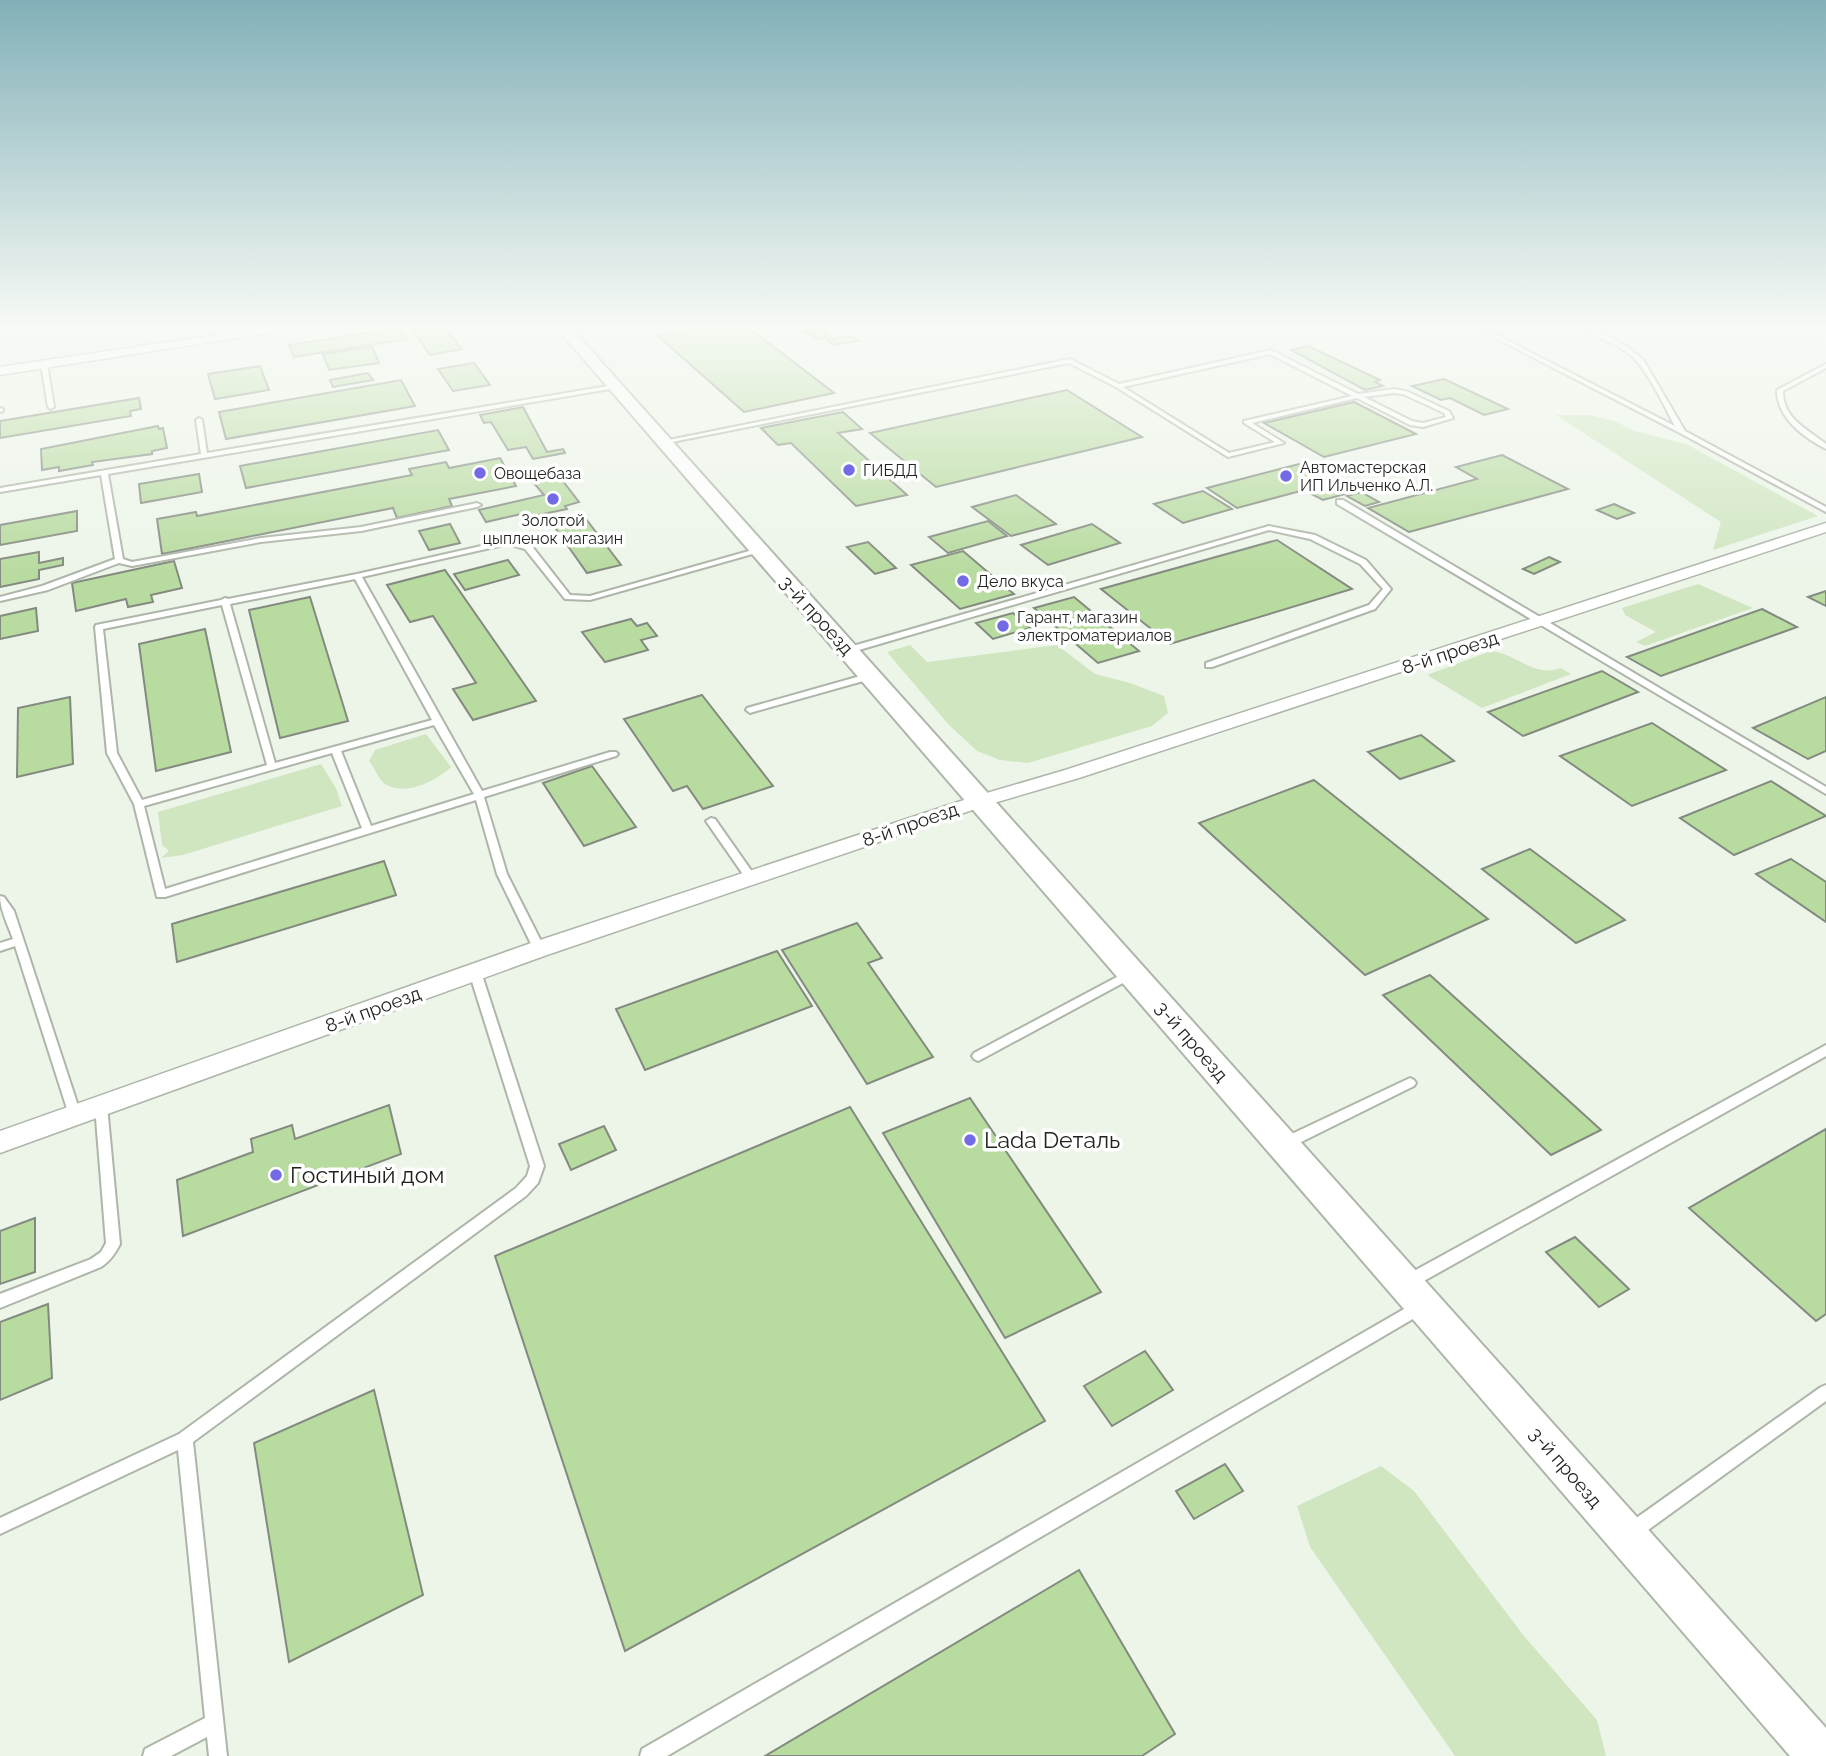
<svg xmlns="http://www.w3.org/2000/svg" width="1826" height="1756" font-family="Raleway,sans-serif">
<style>
.green{fill:#d0e6c1}
.building{fill:#b8dba0;stroke:#838a7f;stroke-width:2}
.lines{fill:none;stroke-linecap:round;stroke-linejoin:round}
.service-casing{stroke:#aeb5a9;stroke-width:4}
.minor-casing{stroke:#aeb5a9;stroke-width:3}
.tertiary-casing{stroke:#aeb5a9;stroke-width:4}
.service{fill:#fff;fill-rule:evenodd}
.minor{fill:#fff;fill-rule:evenodd}
.tertiary{fill:#fff;fill-rule:evenodd}
.poi-dot{fill:#736ae5;stroke:#fff;stroke-width:2.5}
.labels{text-anchor:middle;stroke-width:7;stroke-linejoin:round;paint-order:stroke}
.far-poi-label{font-size:16px;fill:#1f221d;stroke:#fff;text-anchor:start}
.street-label{font-size:19px;fill:#1f221d;stroke:#fff}
.near-poi-label{font-size:23px;fill:#1f221d;stroke:#fff;text-anchor:start}
</style>
<rect width="100%" height="100%" fill="#edf5e9"/>
<!-- green -->
<g class="green">
<polygon points="1556,415 1590,415 1614,421 1635,431 1686,444 1818,516 1713,550 1721,522"/>
<polygon points="1698,584 1753,608 1645,646 1636,642 1656,632 1625,615 1622,608"/>
<polygon points="910,645 927,662 1057,645 1095,674 1130,683 1164,696 1168,713 1152,726 1028,763 1000,760 977,751 948,724 887,652"/>
<path d="M1491,651C1517,654 1535,678 1561,668L1571,674L1482,708L1427,675Z"/>
<path d="M426,734L451,767C436,781 405,797 385,784C378,779 375,768 369,761L375,750Z"/>
<polygon points="321,764 336,788 342,806 183,855 161,858 169,851 162,845 158,812"/>
<polygon points="1381,1466 1414,1491 1524,1636 1597,1720 1606,1756 1455,1756 1310,1547 1297,1506"/>
</g>
<!-- building -->
<g class="building">
<polygon points="432,327 444,327 462,349 430,355 412,330"/>
<polygon points="707,327 748,327 834,393 744,412 658,336"/>
<polygon points="400,328 408,339 294,357 289,345"/>
<polygon points="817,328 829,336 816,339 803,331"/>
<polygon points="851,336 858,341 833,345 827,340"/>
<polygon points="1308,346 1380,380 1375,382 1383,386 1365,390 1291,350"/>
<polygon points="372,347 379,363 329,370 323,354"/>
<polygon points="474,363 490,385 453,391 438,369"/>
<polygon points="260,366 269,390 215,399 208,374"/>
<polygon points="368,373 373,380 333,387 330,380"/>
<polygon points="1444,379 1508,409 1484,415 1450,398 1441,400 1412,386"/>
<polygon points="401,380 415,406 226,439 219,412"/>
<polygon points="1067,390 1142,437 936,487 870,433"/>
<polygon points="139,398 141,409 130,411 131,416 0,438 0,421"/>
<polygon points="1354,402 1416,434 1324,457 1264,423"/>
<polygon points="523,407 547,452 563,449 565,453 533,459 526,447 508,450 491,422 484,423 480,415"/>
<polygon points="843,412 862,429 838,433 907,495 856,506 791,443 778,445 761,428"/>
<polygon points="158,426 159,429 163,428 167,448 152,451 152,454 92,462 93,465 59,471 59,467 42,470 41,449"/>
<polygon points="438,430 449,450 246,488 240,466"/>
<polygon points="1502,455 1568,489 1409,532 1368,508 1477,479 1456,467"/>
<polygon points="500,458 516,486 449,499 452,506 397,518 393,508 162,554 157,519 196,512 197,516 412,475 409,469 446,462 449,468"/>
<polygon points="1299,464 1349,493 1323,500 1304,490 1237,508 1207,488"/>
<polygon points="199,474 202,492 141,503 139,484"/>
<polygon points="559,476 579,502 565,506 567,509 524,518 521,514 486,522 479,510 544,495 533,482"/>
<polygon points="1203,491 1232,509 1183,523 1154,504"/>
<polygon points="1361,492 1379,502 1365,506 1347,496"/>
<polygon points="1016,495 1056,524 1011,536 972,507"/>
<polygon points="1614,504 1634,513 1617,519 1597,510"/>
<polygon points="77,511 77,531 0,545 0,525"/>
<polygon points="583,515 621,565 587,573 551,522"/>
<polygon points="988,521 1007,536 948,553 929,537"/>
<polygon points="450,524 460,543 429,550 419,531"/>
<polygon points="1092,524 1120,543 1048,565 1021,545"/>
<polygon points="1277,540 1352,589 1170,644 1101,589"/>
<polygon points="868,542 896,568 875,574 847,547"/>
<polygon points="963,551 983,568 1014,594 960,609 911,565"/>
<polygon points="39,552 39,563 63,558 63,565 39,570 39,579 0,587 0,559"/>
<polygon points="1549,557 1560,562 1534,574 1523,569"/>
<polygon points="508,560 519,575 465,590 454,574"/>
<polygon points="174,561 182,588 151,595 153,602 128,607 126,599 76,611 72,583"/>
<polygon points="445,570 536,701 473,720 453,689 476,683 433,616 410,622 387,585"/>
<polygon points="1826,591 1826,606 1808,597"/>
<polygon points="310,597 348,721 280,738 249,610"/>
<polygon points="1074,597 1139,651 1098,663 1034,608"/>
<polygon points="36,608 38,631 0,639 0,616"/>
<polygon points="1762,609 1797,627 1661,676 1627,657"/>
<polygon points="1013,613 1030,628 993,639 976,623"/>
<polygon points="631,619 637,626 647,623 657,636 641,640 648,650 605,662 582,632"/>
<polygon points="205,629 231,752 156,771 139,644"/>
<polygon points="1602,671 1638,692 1523,736 1488,712"/>
<polygon points="702,695 773,786 703,809 687,786 673,791 624,719"/>
<polygon points="70,697 73,764 17,777 18,708"/>
<polygon points="1826,697 1826,751 1808,759 1753,728"/>
<polygon points="1652,723 1726,770 1632,806 1560,756"/>
<polygon points="1421,735 1454,761 1400,779 1368,752"/>
<polygon points="592,766 636,827 584,846 543,783"/>
<polygon points="1314,780 1488,919 1365,975 1199,823"/>
<polygon points="1771,781 1826,816 1734,855 1680,818"/>
<polygon points="1530,849 1625,920 1576,943 1482,869"/>
<polygon points="1791,859 1826,882 1826,922 1756,874"/>
<polygon points="384,861 396,895 177,962 172,924"/>
<polygon points="857,923 882,958 868,963 933,1057 867,1084 782,950"/>
<polygon points="777,951 812,1006 645,1070 616,1009"/>
<polygon points="1430,975 1601,1130 1551,1155 1383,995"/>
<polygon points="970,1098 1101,1292 1005,1338 883,1133"/>
<polygon points="389,1105 401,1154 183,1236 177,1180 253,1152 251,1139 292,1125 295,1139"/>
<polygon points="850,1107 1045,1421 625,1651 495,1256"/>
<polygon points="604,1126 616,1150 571,1170 559,1144"/>
<polygon points="1826,1129 1826,1314 1816,1321 1689,1208"/>
<polygon points="35,1218 35,1272 0,1284 0,1231"/>
<polygon points="1575,1237 1629,1289 1599,1307 1546,1252"/>
<polygon points="48,1304 52,1378 0,1400 0,1322"/>
<polygon points="1145,1351 1173,1390 1112,1426 1084,1386"/>
<polygon points="374,1390 423,1595 289,1662 254,1443"/>
<polygon points="1225,1464 1243,1491 1194,1519 1176,1491"/>
<polygon points="1079,1570 1175,1734 1142,1756 765,1756"/>
</g>
<g class="lines">
<!-- service casing -->
<g class="service-casing">
<g id="service">
<path d="M1474,327H1481L1675,426C1664,406 1646,366 1628,353C1613,342 1595,337 1580,327C1598,326 1631,348 1644,361L1685,431L1826,507V512L1680,433Z"/>
<path d="M1271,350L1358,394L1394,389L1406,391L1449,411L1453,418L1423,427L1410,425L1357,398L1252,423L1284,443L1228,457L1116,387L1069,363L662,444L659,442L1070,359L1119,384ZM1270,354L1352,396L1244,421V423L1275,442L1229,453L1123,387ZM1394,393L1403,394L1444,413L1446,417L1423,423L1412,421L1364,397Z"/>
<polygon points="44,362 47,364 54,407 51,409 48,407 41,364"/>
<path d="M1826,364V368L1783,391C1783,419 1806,428 1826,444V449C1803,437 1777,418 1777,390Z"/>
<polygon points="614,385 616,386 616,388 108,474 123,559 132,562 261,538 361,527 477,503 481,505 477,507 361,531 261,542 132,566 119,563 48,590 0,601 0,597 42,586 115,559 101,475 0,492 0,488 201,454 196,420 199,418 202,420 207,453"/>
<polygon points="0,408 3,409 3,411 0,412"/>
<polygon points="1337,500 1343,500 1826,787 1826,794 1337,504"/>
<polygon points="1269,526 1315,535 1366,560 1391,589 1375,609 1212,667 1206,667 1206,663 1369,605 1383,589 1360,564 1310,539 1269,530 852,652 849,653 845,650 846,648"/>
<path d="M508,540L531,545L570,595L590,596L756,549L763,551L590,600L565,599L525,549L508,544L362,577L482,791L610,752H616L618,754L616,756L484,797L507,874L545,949L543,952H535L497,874L476,800L165,897H157L134,804L107,753L95,627L96,625L221,600L225,598L228,599L357,574ZM355,579L432,720L275,763L230,604ZM222,605L267,765L142,800L117,753L103,629ZM434,725L474,794L371,826L341,751ZM332,753L362,828L165,889L144,806Z"/>
<polygon points="871,673 875,676 874,678 753,712 750,713 746,710 747,708"/>
<polygon points="711,818 715,819 755,876 756,878 755,880 747,880 706,821"/>
<path d="M0,896L4,897L14,911L81,1115L79,1119L75,1120L71,1119L69,1115L15,946L0,951V943L13,939C8,925 0,910 0,896Z"/>
<polygon points="475,968 479,969 481,972 544,1166 538,1183 526,1196 193,1442 227,1756 209,1756 207,1737 171,1756 143,1756 145,1749 205,1718 178,1450 0,1534 0,1518 179,1434 516,1188 527,1176 530,1166 469,972 471,969"/>
<polygon points="1130,970 1134,971 1136,974 1134,977 982,1059 978,1061 974,1059 972,1056 974,1053"/>
<polygon points="1826,1045 1826,1056 1413,1287 1408,1288 1403,1287 1401,1282 1403,1277"/>
<polygon points="1410,1078 1414,1080 1416,1083 1414,1086 1289,1148 1284,1149 1279,1148 1278,1144 1279,1140"/>
<path d="M101,1101L105,1102L107,1106L120,1244C115,1254 110,1261 101,1267L0,1308V1294L91,1259L101,1252L106,1243L95,1106L97,1102Z"/>
<polygon points="1418,1301 1423,1303 1425,1308 1423,1313 667,1756 640,1756 642,1749"/>
<polygon points="1826,1385 1826,1401 1637,1538 1631,1540 1625,1538 1623,1532 1625,1526 1821,1387"/>
</g>
</g>
<!-- minor casing -->
<g class="minor-casing">
<g id="minor">
<polygon points="269,327 294,327 288,330 0,375 0,367"/>
<polygon points="1826,523 1826,532 1079,778 987,805 547,955 0,1153 0,1131 531,943 973,797 1065,770"/>
</g>
</g>
<!-- tertiary casing -->
<g class="tertiary-casing">
<polygon id="tertiary" points="556,327 570,327 1826,1728 1826,1756 1790,1756"/>
</g>
<!-- service -->
<use href="#service" class="service"/>
<!-- minor -->
<use href="#minor" class="minor"/>
<!-- tertiary -->
<use href="#tertiary" class="tertiary"/>
</g>
<!-- sky -->
<linearGradient id="sky" x2="0" y2="1"><stop stop-color="#82b0b8"/><stop offset="0.57" stop-color="#f7faf5"/><stop offset="1" stop-color="#f7faf5" stop-opacity="0"/></linearGradient>
<rect width="1826" height="572" fill="url(#sky)"/>
<!-- markers -->
<g class="poi-dot">
<circle cx="849" cy="470" r="7"/>
<circle cx="480" cy="473" r="7"/>
<circle cx="1286" cy="476" r="7"/>
<circle cx="553" cy="499" r="7"/>
<circle cx="963" cy="581" r="7"/>
<circle cx="1003" cy="626" r="7"/>
<circle cx="970" cy="1140" r="7"/>
<circle cx="276" cy="1175" r="7"/>
</g>
<g class="labels">
<!-- far-poi labels -->
<g class="far-poi-label">
<text x="1300" y="473">Автомастерская<tspan x="1300" dy="18">ИП Ильченко А.Л.</tspan></text>
<text x="863" y="476">ГИБДД</text>
<text x="494" y="479">Овощебаза</text>
<text x="553" y="526" text-anchor="middle">Золотой<tspan x="553" dy="18">цыпленок магазин</tspan></text>
<text x="977" y="587">Дело вкуса</text>
<text x="1017" y="623">Гарант, магазин<tspan x="1017" dy="18">электроматериалов</tspan></text>
</g>
<!-- street labels -->
<g class="street-label">
<text transform="translate(817 615) rotate(48)" y="7">3-й проезд</text>
<text transform="translate(1450 652) rotate(-18)" y="7">8-й проезд</text>
<text transform="translate(910 824) rotate(-19)" y="7">8-й проезд</text>
<text transform="translate(373 1009) rotate(-20)" y="7">8-й проезд</text>
<text transform="translate(1192 1041) rotate(49)" y="7">3-й проезд</text>
<text transform="translate(1566 1467) rotate(49)" y="7">3-й проезд</text>
</g>
<!-- near-poi labels -->
<g class="near-poi-label">
<text x="984" y="1148">Lada Dеталь</text>
<text x="290" y="1183">Гостиный дом</text>
</g>
</g>
</svg>
